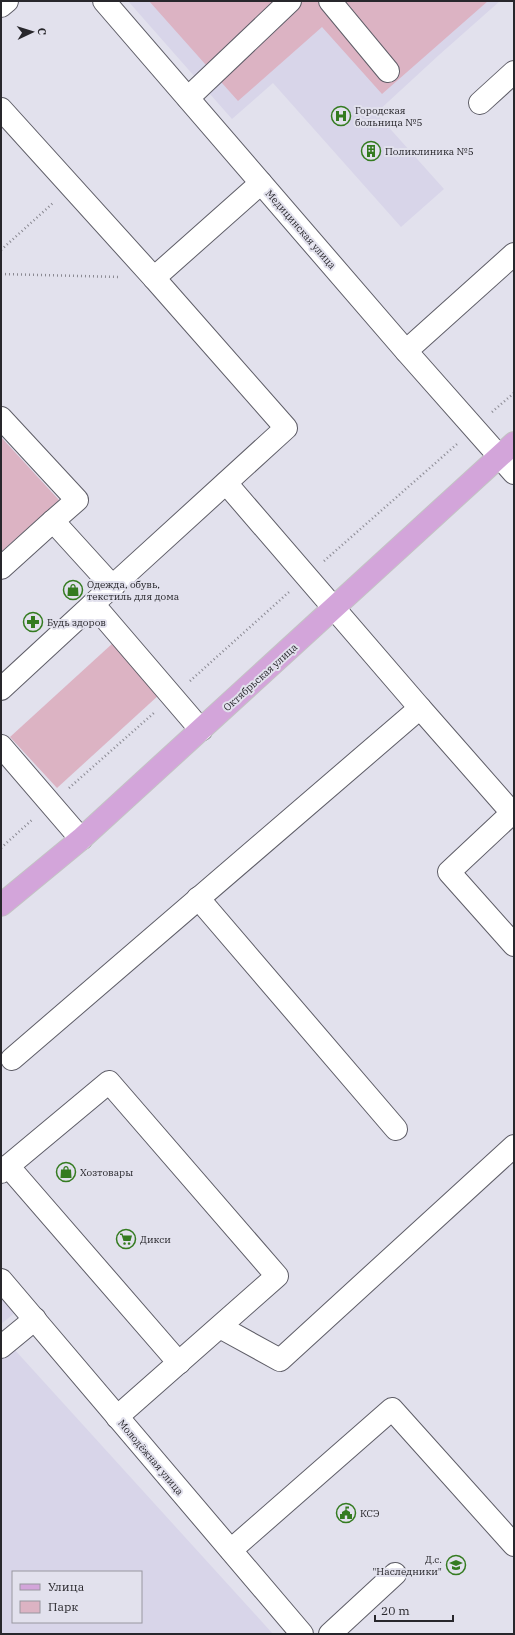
<svg xmlns="http://www.w3.org/2000/svg" width="515" height="1635" font-family="'IBM Plex Serif',serif">
<style>
.built{fill:#d8d5e9;fill-rule:evenodd}
.green{fill:#dcb3c3}
.lines{fill:none;stroke-linecap:round;stroke-linejoin:round}
.minor-casing{stroke:#5e5d67;stroke-width:24}
.major-casing{stroke:#c3c3c4;stroke-width:24}
.path{stroke:#898891;stroke-width:2.5;stroke-dasharray:1 3;stroke-linecap:butt}
.minor{stroke:#fff;stroke-width:22}
.major{stroke:#d3a5da;stroke-width:22}
.labels{text-anchor:middle;stroke-width:4;stroke-linejoin:round;paint-order:stroke}
.poi-label{font-size:10px;fill:#28272c;stroke:#e2e1ed;text-anchor:start}
.street-label{font-size:10px;fill:#28272c;stroke:#e2e1ed}
</style>
<rect width="100%" height="100%" fill="#e2e1ed"/>
<!-- built -->
<g class="built">
<polygon points="128,1 500,1 439,55 376,113 444,189 401,227 273,83 232,119"/>
<polygon points="1,1295 16,1312 1,1324"/>
<path d="M4,1338L273,1634H1V1341ZM13,1572H141V1622H13Z"/>
</g>
<!-- green -->
<g class="green">
<polygon points="149,1 488,1 382,94 322,27 238,101"/>
<polygon points="1,437 59,500 1,552"/>
<polygon points="113,643 160,694 57,788 10,737"/>
</g>
<g class="lines">
<!-- minor casing -->
<g class="minor-casing">
<g id="minor">
<polyline points="104,1 406,351 514,473"/>
<polyline points="330,1 388,71"/>
<polyline points="1,6 7,1"/>
<polyline points="188,98 290,1"/>
<polyline points="480,103 514,72"/>
<polyline points="1,109 154,278 261,183"/>
<polyline points="406,351 514,254"/>
<polyline points="1,418 77,500 53,521"/>
<polyline points="226,483 420,708"/>
<polyline points="1,568 53,521 113,587"/>
<polyline points="93,604 286,428 154,278"/>
<polyline points="1,689 93,604 201,730"/>
<polyline points="1,746 81,839"/>
<polyline points="512,813 449,872 514,945"/>
<polyline points="198,898 396,1129"/>
<polyline points="12,1059 420,708 514,815"/>
<polyline points="8,1166 179,1363"/>
<polyline points="1,1172 109,1082 277,1276 117,1417"/>
<polyline points="1,1280 302,1634"/>
<polyline points="220,1327 280,1360 514,1146"/>
<polyline points="1,1347 35,1319"/>
<polyline points="231,1550 392,1409 514,1545"/>
<polyline points="330,1634 395,1574"/>
</g>
</g>
<!-- major casing -->
<g class="major-casing">
<polyline id="major" points="1,905 81,839 514,443"/>
</g>
<!-- path -->
<g class="path">
<polyline points="1,250 53,203"/>
<polyline points="1,274 120,277"/>
<polyline points="492,412 514,393"/>
<polyline points="324,561 457,444"/>
<polyline points="190,681 289,592"/>
<polyline points="69,788 155,712"/>
<polyline points="1,848 33,819"/>
</g>
<!-- minor -->
<use href="#minor" class="minor"/>
<!-- major -->
<use href="#major" class="major"/>
</g>
<!-- icons -->
<defs>
<g id="hospital-ring" transform="scale(1)"><circle r="9.5" fill="#e2e1ed" stroke="#347b20" stroke-width="1.5"/><path d="M-5-5h3v3.5h4V-5h3V5h-3V1.5h-4V5h-3Z" fill="#347b20"/></g>
<g id="building-ring" transform="scale(1)"><circle r="9.5" fill="#e2e1ed" stroke="#347b20" stroke-width="1.5"/><path d="M-4-6H4V6H1V3H-1V6H-4ZM-2.5-4.3h1.7v1.8h-1.7ZM.8-4.3h1.7v1.8H.8ZM-2.5-1h1.7V.8h-1.7ZM.8-1h1.7V.8H.8Z" fill="#347b20"/></g>
<g id="shop-ring" transform="scale(1)"><circle r="9.5" fill="#e2e1ed" stroke="#347b20" stroke-width="1.5"/><path d="M-5-2.5h2.3a2.7 3.5 0 0 1 5.4 0H5L5.5 6h-11ZM-1.5-2.5h3a1.5 2.3 0 0 0-3 0Z" fill="#347b20"/></g>
<g id="pharmacy-ring" transform="scale(1)"><circle r="9.5" fill="#e2e1ed" stroke="#347b20" stroke-width="1.5"/><path d="M-2-6h4v4h4v4h-4v4h-4v-4h-4v-4h4Z" fill="#347b20"/></g>
<g id="supermarket-ring" transform="scale(1)"><circle r="9.5" fill="#e2e1ed" stroke="#347b20" stroke-width="1.5"/><path d="M-6-5.5h2.5l.6 2H6L4.5 2H-2.5L-4.4-4H-6ZM-1.5 3.2a1.3 1.3 0 1 0 .1 0ZM3 3.2a1.3 1.3 0 1 0 .1 0Z" fill="#347b20"/></g>
<g id="civic-ring" transform="scale(1)"><circle r="9.5" fill="#e2e1ed" stroke="#347b20" stroke-width="1.5"/><path d="M-.6-6.5H3V-4.5H.6V-3L4-1V1h2V6H-6V1h2V-1L-.6-3ZM-1.2 2.5V6h2.4V2.5Z" fill="#347b20"/></g>
<g id="school-ring" transform="scale(1)"><circle r="9.5" fill="#e2e1ed" stroke="#347b20" stroke-width="1.5"/><path d="M0-5L7-2L0 1L-7-2ZM-4 1L0 2.5L4 1V4Q0 6-4 4Z" fill="#347b20"/></g>
</defs>
<g fill-rule="evenodd">
<use href="#hospital-ring" x="341" y="116"/>
<use href="#building-ring" x="371" y="151"/>
<use href="#shop-ring" x="73" y="590"/>
<use href="#pharmacy-ring" x="33" y="622"/>
<use href="#shop-ring" x="66" y="1172"/>
<use href="#supermarket-ring" x="126" y="1239"/>
<use href="#civic-ring" x="346" y="1513"/>
<use href="#school-ring" x="456" y="1565"/>
</g>
<g class="labels">
<!-- poi labels -->
<g class="poi-label">
<text x="355" y="114">Городская<tspan x="355" dy="12">больница №5</tspan></text>
<text x="385" y="155">Поликлиника №5</text>
<text x="87" y="588">Одежда, обувь,<tspan x="87" dy="12">текстиль для дома</tspan></text>
<text x="47" y="626">Будь здоров</text>
<text x="80" y="1176">Хозтовары</text>
<text x="140" y="1243">Дикси</text>
<text x="360" y="1517">КСЭ</text>
<text x="442" y="1563" text-anchor="end">Д.с.<tspan x="442" dy="12">"Наследники"</tspan></text>
</g>
<!-- street labels -->
<g class="street-label">
<text transform="translate(301 229) rotate(49)" y="4">Медицинская улица</text>
<text transform="translate(260 677) rotate(-42)" y="4">Октябрьская улица</text>
<text transform="translate(151 1457) rotate(50)" y="4">Молодёжная улица</text>
</g>
</g>
<!-- border -->
<rect width="515" height="1635" fill="none" stroke="#28272c" stroke-width="4"/>
<!-- legend -->
<rect x="12" y="1571" width="130" height="52" fill="#e2e1ed" stroke="#9897a0"/>
<rect x="20" y="1584" width="20" height="6" fill="#d3a5da" stroke="#9897a0"/>
<text x="48" y="1591" font-size="12" fill="#28272c">Улица</text>
<rect x="20" y="1601" width="20" height="12" fill="#dcb3c3" stroke="#9897a0"/>
<text x="48" y="1611" font-size="12" fill="#28272c">Парк</text>
<!-- north arrow -->
<g transform="translate(32 32) rotate(86)" stroke="#e2e1ed" stroke-width="3" paint-order="stroke">
<path d="M0-3L7 15L0 10L-7 15Z" fill="#28272c"/>
<text y="-6" font-size="11" font-weight="bold" text-anchor="middle" fill="#28272c">С</text>
</g>
<!-- scale -->
<path d="M375 1615v6h78v-6" fill="none" stroke="#28272c" stroke-width="2"/>
<text x="381" y="1615" font-size="12" fill="#28272c" stroke="#e2e1ed" stroke-width="3" paint-order="stroke">20 m</text>
</svg>
